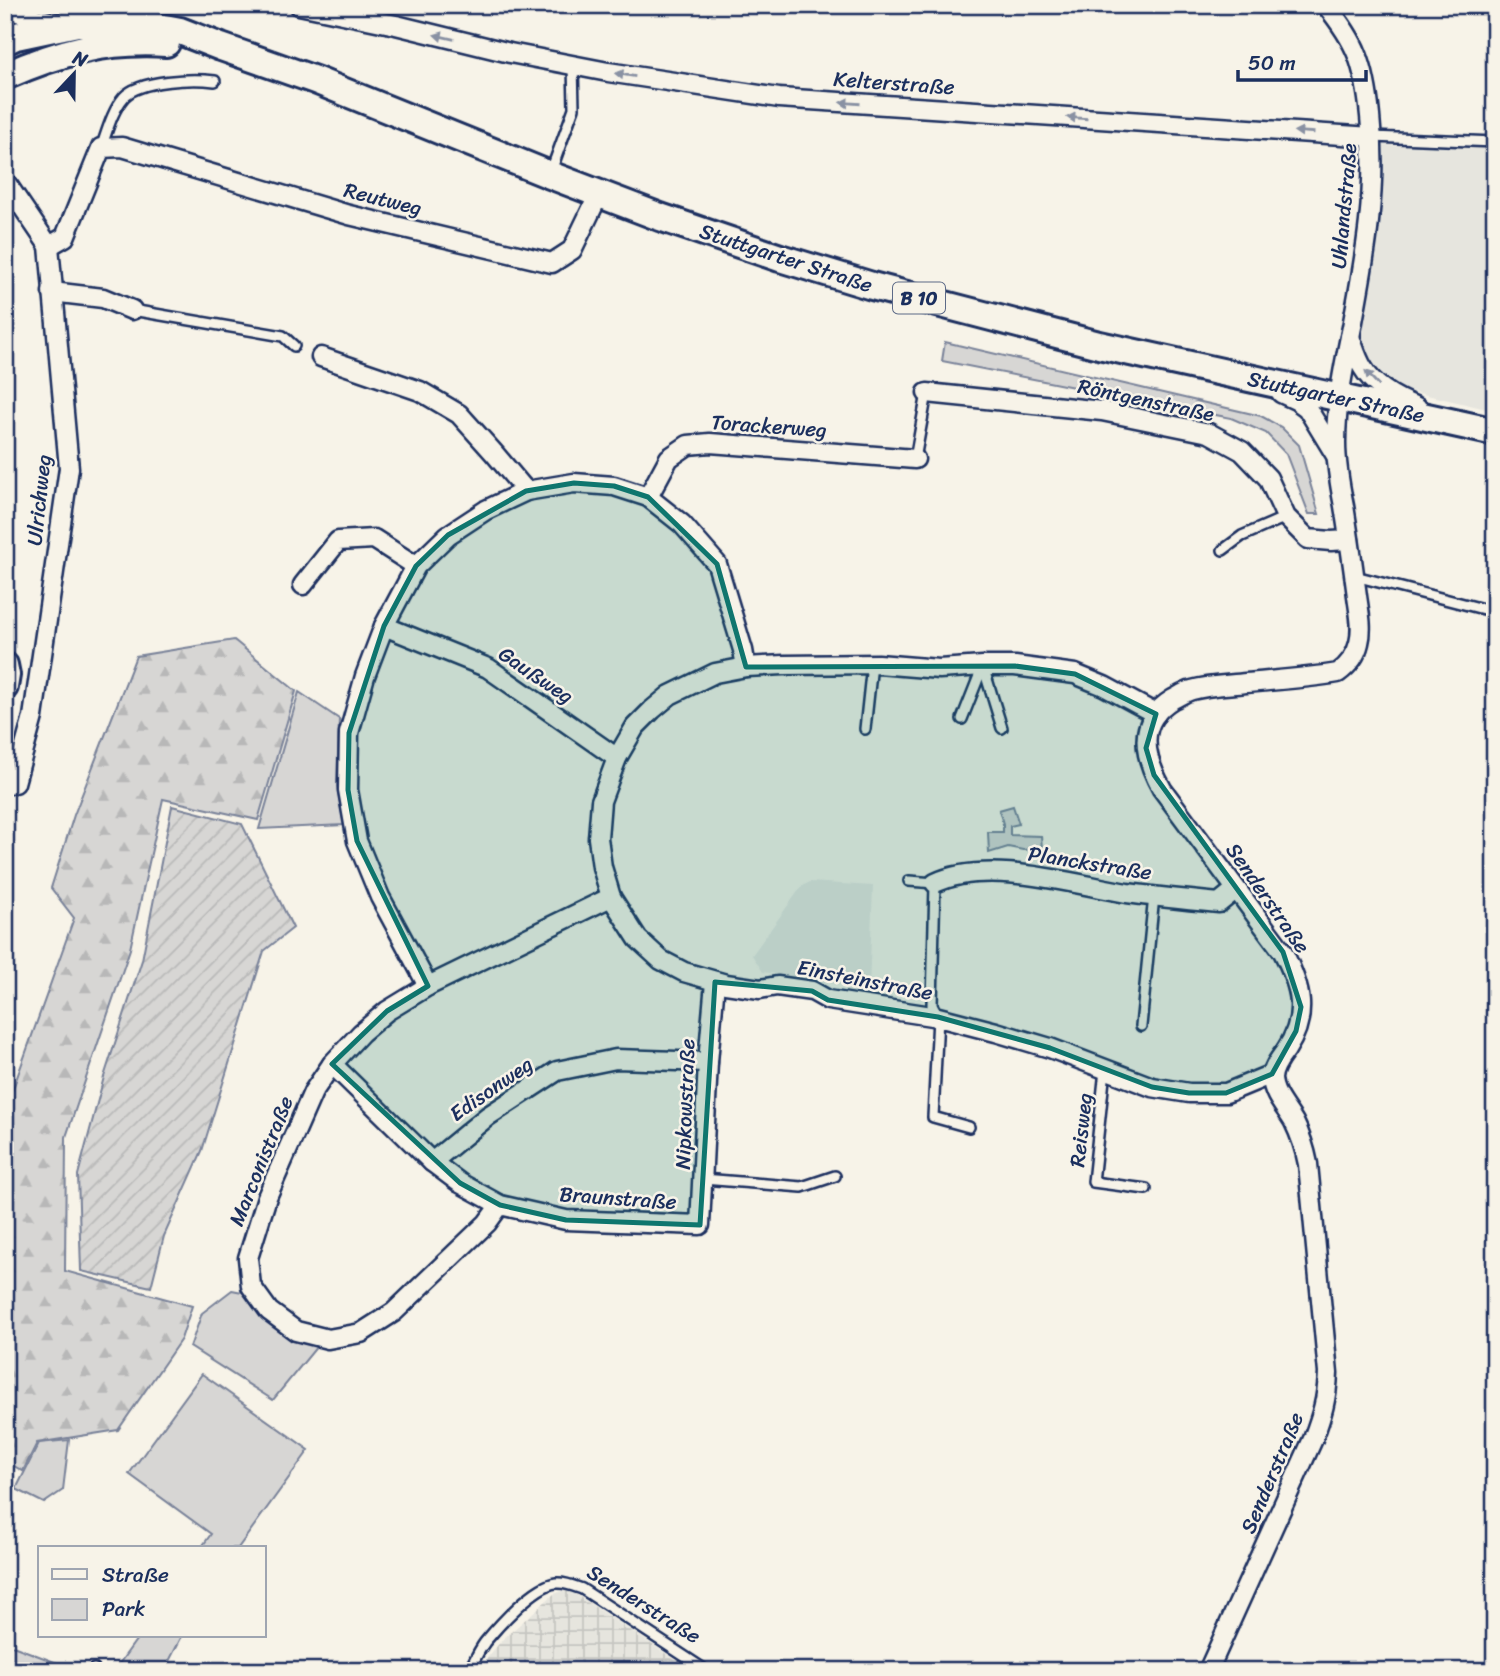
<svg xmlns="http://www.w3.org/2000/svg" width="1500" height="1676" font-family="Sriracha,sans-serif">
<style>
.built{fill:#e6e5de}
.industrial{fill:url(#industrial-grid)}
.green{fill:#d7d6d4;stroke:#798299;stroke-width:2}
.forest{fill:url(#forest-firs);stroke:#798299;stroke-width:2}
.garden{fill:url(#garden-furrows);stroke:#798299;stroke-width:2}
.lines{fill:none;stroke-linecap:round;stroke-linejoin:round}
.lane-casing{stroke:#1b2f5e;stroke-width:14}
.street-casing{stroke:#1b2f5e;stroke-width:23}
.secondary-casing{stroke:#1b2f5e;stroke-width:30}
.primary-casing{stroke:#1b2f5e;stroke-width:32}
.lane{stroke:#f7f3e8;stroke-width:9}
.street{stroke:#f7f3e8;stroke-width:18}
.secondary{stroke:#f7f3e8;stroke-width:24}
.primary{stroke:#f7f3e8;stroke-width:26}
.oneway{fill:#8991a3}
.marked{fill:#0f766e;fill-opacity:0.2;stroke:#0f766e;stroke-width:5;stroke-linejoin:round}
.labels{text-anchor:middle;stroke-width:5;stroke-linejoin:round;paint-order:stroke}
.shield{fill:#f7f3e8;stroke:#5d6a87;stroke-width:2}
.shield-label{font-size:19px;font-weight:bold;fill:#1b2f5e}
.street-label{font-size:21px;fill:#1b2f5e;stroke:#f7f3e8}
</style>
<defs>
<pattern id="industrial-grid" width="8" height="8" patternUnits="userSpaceOnUse" patternTransform="scale(1.75)"><rect width="8" height="8" fill="#e6e5de"/><path d="M0 4h8M4 0v8" fill="none" stroke="#c5c5c1"/></pattern>
<pattern id="forest-firs" width="22" height="20" patternUnits="userSpaceOnUse" patternTransform="scale(1.75)"><rect width="22" height="20" fill="#d7d6d4"/><path d="M5 1l3.5 6h-7zM16 11l3.5 6h-7z" fill="#b8b8b8"/></pattern>
<pattern id="garden-furrows" width="10" height="10" patternUnits="userSpaceOnUse" patternTransform="scale(1.75)"><rect width="10" height="10" fill="#d7d6d4"/><path d="M-1 1l2-2M0 10L10 0M9 11l2-2" fill="none" stroke="#b8b8b8"/></pattern>
</defs>
<rect width="100%" height="100%" fill="#f7f3e8"/>
<filter id="ink" filterUnits="userSpaceOnUse"><feTurbulence type="fractalNoise" baseFrequency=".0143" numOctaves="2"/><feDisplacementMap in="SourceGraphic" scale="14" xChannelSelector="R" yChannelSelector="G"/><feConvolveMatrix kernelMatrix="1 2 1 2 8 2 1 2 1" color-interpolation-filters="sRGB"/></filter>
<g filter="url(#ink)">
<!-- built -->
<g class="built">
<polygon points="1376,145 1495,148 1495,411 1346,376"/>
<polygon points="810,882 873,886 869,989 763,972 752,955 802,886"/>
</g>
<!-- industrial -->
<polygon class="industrial" points="562,1591 572,1592 692,1671 481,1671 488,1657 502,1640 554,1594"/>
<!-- green -->
<g class="green">
<polygon points="945,342 1261,416 1281,427 1299,445 1319,514 1309,514 1286,454 1266,433 1231,418 942,361"/>
<polygon points="299,692 339,719 337,786 344,825 259,829"/>
<polygon points="1013,806 1019,824 1010,826 1010,835 1041,836 1042,848 1023,850 1008,847 989,853 988,832 1003,832 1003,824 999,810"/>
<polygon points="232,1290 247,1293 262,1316 289,1336 318,1345 273,1400 190,1347 202,1313"/>
<polygon points="202,1374 309,1450 238,1548 201,1548 211,1534 129,1474"/>
<polygon points="69,1440 63,1490 44,1503 16,1489 39,1443"/>
<polygon points="139,1636 182,1636 164,1671 114,1671"/>
<polygon points="5,1643 78,1671 5,1671"/>
</g>
<!-- forest -->
<polygon class="forest" points="234,640 296,691 258,820 163,799 130,949 66,1137 65,1271 192,1306 181,1339 118,1430 37,1443 23,1471 5,1461 5,1111 74,918 51,888 74,815 136,656"/>
<!-- garden -->
<polygon class="garden" points="172,806 242,824 293,928 264,951 202,1151 164,1236 151,1287 81,1271 78,1175 104,1077 142,960"/>
<g class="lines">
<!-- lane casing -->
<g class="lane-casing">
<g id="lane">
<polyline points="1372,137 1495,142"/>
<path d="M101,148C107,132 112,111 124,97C139,80 193,78 215,81"/>
<polyline points="551,171 574,108 573,65"/>
<polyline points="132,310 283,336 294,346"/>
<polyline points="915,459 927,393"/>
<polyline points="1223,550 1242,536 1286,517"/>
<polyline points="1355,576 1495,612"/>
<polyline points="983,666 1002,728"/>
<polyline points="962,719 983,666"/>
<polyline points="865,729 872,664"/>
<polyline points="909,881 935,883 932,1005 938,1017 933,1117 969,1127"/>
<polyline points="1141,1026 1154,896"/>
<polyline points="1105,1070 1093,1182 1146,1189"/>
<polyline points="703,1179 802,1187 835,1176"/>
<polyline points="93,1671 94,1669"/>
<path d="M469,1671C474,1661 479,1650 485,1642C499,1625 535,1585 556,1583C565,1582 574,1586 582,1589L707,1671"/>
</g>
</g>
<!-- street casing -->
<g class="street-casing">
<g id="street">
<polyline points="299,5 396,25 510,53 608,72 779,98 1372,137"/>
<polyline points="5,8 36,18 59,23"/>
<polyline points="5,181 49,246 69,468 33,717 15,783 5,785"/>
<polyline points="49,246 65,237 101,148 122,147 349,215 552,263 572,250 599,194"/>
<polyline points="52,292 103,298 132,310"/>
<path d="M1350,337C1354,347 1357,359 1363,368C1374,387 1397,399 1417,407"/>
<polyline points="321,357 420,391 459,414 494,453 526,491"/>
<polyline points="927,393 1102,411 1209,433 1242,451 1268,478 1286,517 1308,539 1331,541 1349,540"/>
<polyline points="1281,393 1296,400 1307,408 1335,454"/>
<polyline points="648,497 669,458 688,445 710,443 915,459"/>
<polyline points="303,585 338,541 374,539 416,566"/>
<polyline points="384,626 488,668 617,758"/>
<polyline points="1156,714 1104,686 1075,674 1015,666 983,666 939,669 878,664 784,665 746,667 715,673 670,695 652,710 635,727 617,758 601,801 598,838 602,867 611,897 638,939 661,960 684,972 726,984 760,989 777,986 812,991 828,1000 938,1017 996,1032 1050,1048 1152,1087 1189,1093 1226,1093 1272,1074"/>
<path d="M935,883C987,858 1073,884 1127,893C1157,897 1188,900 1219,903L1235,890"/>
<polyline points="428,986 380,897 357,841 348,790 349,733 365,676 384,626 416,566 448,535 486,510 526,491 574,483 614,486 648,497 682,524 717,564 743,650 746,667"/>
<polyline points="332,1064 432,1162 460,1183 500,1205 566,1220 700,1225 708,1062 715,982"/>
<polyline points="432,1162 488,1116 557,1071 616,1059 708,1062"/>
<polyline points="500,1205 487,1223 394,1312 361,1333 328,1339 296,1331 269,1311 251,1286 248,1258 267,1197 313,1092 332,1064 361,1033 387,1011 428,986 611,897"/>
<path d="M1208,1671L1313,1439C1322,1415 1327,1399 1328,1373L1308,1164C1305,1149 1301,1136 1294,1122C1286,1108 1273,1095 1272,1079C1272,1068 1280,1058 1286,1050C1309,1015 1301,987 1283,952L1162,789C1144,757 1135,722 1173,699C1179,696 1185,692 1192,690C1209,685 1229,685 1246,683C1277,680 1308,678 1338,673C1349,665 1356,656 1359,643C1363,628 1359,611 1357,596C1353,566 1349,536 1344,506C1340,486 1336,464 1336,443C1336,403 1344,366 1352,327C1365,258 1378,188 1370,116C1368,95 1365,74 1357,54C1350,36 1338,20 1326,5"/>
</g>
</g>
<!-- secondary casing -->
<g class="secondary-casing">
<polyline id="secondary" points="5,665 7,675 5,687"/>
</g>
<!-- primary casing -->
<g class="primary-casing">
<g id="primary">
<polyline points="5,41 16,36 77,23 111,23 149,25 180,31 221,47 315,80 550,175 660,217 780,258 872,286 1099,345 1495,432"/>
<path d="M5,76C58,52 108,39 166,43"/>
</g>
</g>
<!-- lane -->
<use href="#lane" class="lane"/>
<!-- street -->
<use href="#street" class="street"/>
<!-- secondary -->
<use href="#secondary" class="secondary"/>
<!-- primary -->
<use href="#primary" class="primary"/>
</g>
<!-- one-way arrows -->
<defs><path id="oneway-solid" d="M-6-.8H1V-3.2L6.5 0L1 3.2V.8H-6Z" transform="scale(1.75)"/></defs>
<g class="oneway">
<use href="#oneway-solid" transform="translate(444 37) rotate(-167)"/>
<use href="#oneway-solid" transform="translate(625 75) rotate(-171)"/>
<use href="#oneway-solid" transform="translate(850 103) rotate(-176)"/>
<use href="#oneway-solid" transform="translate(1077 118) rotate(-176)"/>
<use href="#oneway-solid" transform="translate(1304 132) rotate(-176)"/>
<use href="#oneway-solid" transform="translate(1372 378) rotate(-133)"/>
</g>
</g>
<!-- marked area -->
<path class="marked" d="M574,483L614,486L648,497L717,564L746,667L1015,666L1075,674L1156,714L1146,748L1154,775L1283,952L1301,1007L1296,1031L1272,1074L1226,1093H1189L1152,1087L1050,1048L938,1017L828,1000L812,991L715,982L700,1225L566,1220L500,1205L460,1183L332,1064L387,1011L428,986L357,841L348,790L349,733L384,626L416,566L448,535L526,491Z"/>
<g class="labels">
<!-- shield labels -->
<rect class="shield" x="893" y="282.5" width="52" height="31" rx="5"/>
<g class="shield-label">
<text x="919" y="305">B 10</text>
</g>
<!-- street labels -->
<g class="street-label">
<text transform="translate(894 83) rotate(4)" y="7">Kelterstraße</text>
<text transform="translate(383 199) rotate(14)" y="7">Reutweg</text>
<text transform="translate(1344 206) rotate(-85)" y="7">Uhlandstraße</text>
<text transform="translate(786 258) rotate(18)" y="7">Stuttgarter Straße</text>
<text transform="translate(1336 397) rotate(12)" y="7">Stuttgarter Straße</text>
<text transform="translate(1146 400) rotate(12)" y="7">Röntgenstraße</text>
<text transform="translate(769 426) rotate(4)" y="7">Torackerweg</text>
<text transform="translate(39 500) rotate(-84)" y="7">Ulrichweg</text>
<text transform="translate(536 675) rotate(34)" y="7">Gaußweg</text>
<text transform="translate(1090 863) rotate(9)" y="7">Planckstraße</text>
<text transform="translate(1268 898) rotate(55)" y="7">Senderstraße</text>
<text transform="translate(865 980) rotate(11)" y="7">Einsteinstraße</text>
<text transform="translate(491 1089) rotate(-35)" y="7">Edisonweg</text>
<text transform="translate(685 1104) rotate(-88)" y="7">Nipkowstraße</text>
<text transform="translate(1081 1130) rotate(-84)" y="7">Reisweg</text>
<text transform="translate(261 1161) rotate(-68)" y="7">Marconistraße</text>
<text transform="translate(618 1198) rotate(4)" y="7">Braunstraße</text>
<text transform="translate(1272 1473) rotate(-67)" y="7">Senderstraße</text>
<text transform="translate(644 1604) rotate(32)" y="7">Senderstraße</text>
</g>
</g>
<!-- margin -->
<rect width="1500" height="1676" fill="none" stroke="#f7f3e8" stroke-width="28"/>
<rect x="14" y="14" width="1472" height="1648" fill="none" stroke="#1b2f5e" stroke-width="2.5" filter="url(#ink)"/>
<!-- legend -->
<rect x="38" y="1546" width="228" height="91" fill="#f7f3e8" stroke="#9fa5b1" stroke-width="2"/>
<rect x="52" y="1569" width="35" height="10" fill="#f7f3e8" stroke="#9fa5b1" stroke-width="2"/>
<text x="102" y="1582" font-size="21" fill="#1b2f5e">Straße</text>
<rect x="52" y="1599" width="35" height="21" fill="#d7d6d4" stroke="#9fa5b1" stroke-width="2"/>
<text x="102" y="1616" font-size="21" fill="#1b2f5e">Park</text>
<!-- north arrow -->
<g transform="translate(74 74) rotate(22)" stroke="#f7f3e8" stroke-width="5" paint-order="stroke">
<path d="M0-5L12 26L0 18L-12 26Z" fill="#1b2f5e"/>
<text y="-10" font-size="19" font-weight="bold" text-anchor="middle" fill="#1b2f5e">N</text>
</g>
<!-- scale -->
<path d="M1238 70v10h128v-10" fill="none" stroke="#1b2f5e" stroke-width="3.5"/>
<text x="1248" y="70" font-size="21" fill="#1b2f5e" stroke="#f7f3e8" stroke-width="5" paint-order="stroke">50 m</text>
</svg>
